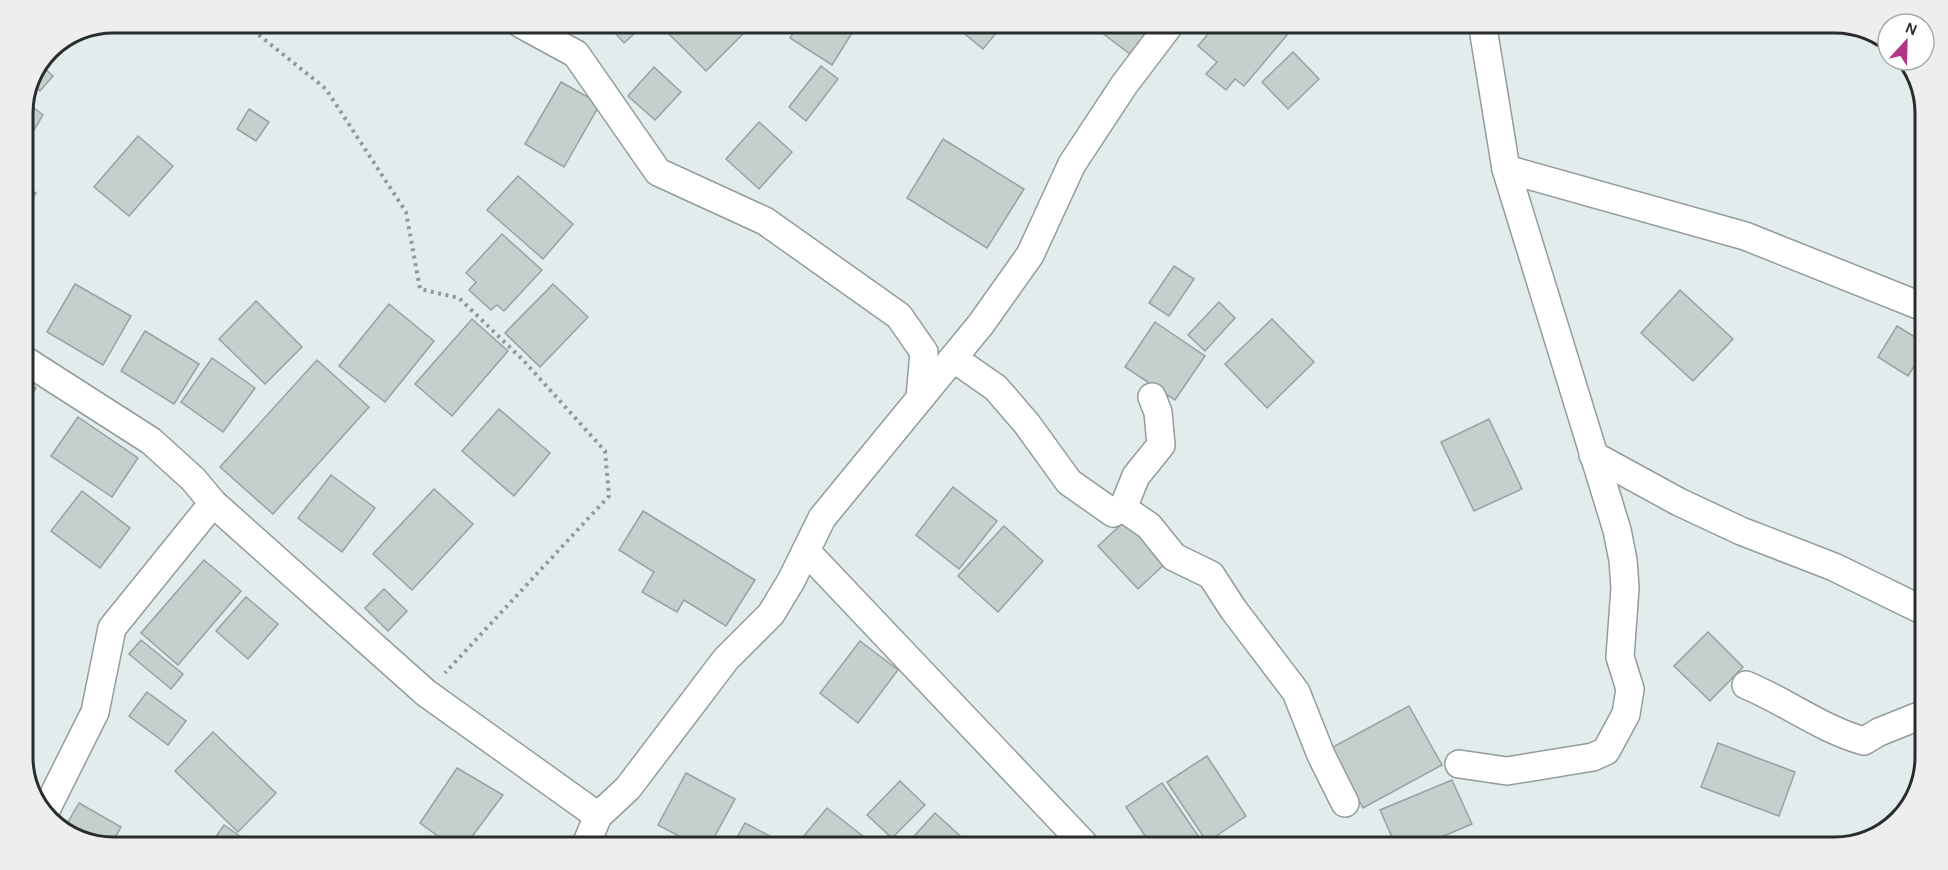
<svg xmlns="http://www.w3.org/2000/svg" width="1948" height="870" font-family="Karla,sans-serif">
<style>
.building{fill:#c5cfce;stroke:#98a1a1;stroke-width:1.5}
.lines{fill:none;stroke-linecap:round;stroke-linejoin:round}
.street-casing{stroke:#939c9b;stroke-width:30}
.path{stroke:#919999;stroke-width:4;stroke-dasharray:3 4.5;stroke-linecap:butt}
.street{stroke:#fff;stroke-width:27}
.rim{fill:none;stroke:#282c2c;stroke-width:3}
</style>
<rect width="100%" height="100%" fill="#e2ecec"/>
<!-- building -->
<g class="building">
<polygon points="607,24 644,25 624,43"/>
<polygon points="662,25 744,25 748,29 706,71 661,26"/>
<polygon points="798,25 857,25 832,65 790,38"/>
<polygon points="955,26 1002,26 983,49"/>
<polygon points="1093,26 1151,27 1130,54"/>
<polygon points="1214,27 1277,27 1287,35 1244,86 1235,79 1226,90 1206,74 1217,62 1198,46"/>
<polygon points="1293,52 1319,79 1288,109 1262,82"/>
<polygon points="42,66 53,76 40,91 33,85"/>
<polygon points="821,66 838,79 806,121 789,107"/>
<polygon points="654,67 681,92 655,120 628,96"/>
<polygon points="561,82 600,104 564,167 525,144"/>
<polygon points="30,105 43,115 34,130 23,121 23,115"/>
<polygon points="249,109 269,122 256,141 237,129"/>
<polygon points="759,122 792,152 759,189 726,159"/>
<polygon points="138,136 173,166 129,216 94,187"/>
<polygon points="943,139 1024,189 987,248 907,198"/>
<polygon points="518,176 573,224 543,259 487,210"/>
<polygon points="23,185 36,193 23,215"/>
<polygon points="502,234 542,270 504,311 497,305 491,310 469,290 476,282 466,273"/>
<polygon points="1174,266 1194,279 1169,316 1149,303"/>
<polygon points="75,284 131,316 103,365 47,332"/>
<polygon points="553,284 588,317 540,367 505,333"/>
<polygon points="1680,290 1733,339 1693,381 1641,333"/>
<polygon points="256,301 302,347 265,384 219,339"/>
<polygon points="1219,302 1235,318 1205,351 1188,335"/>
<polygon points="389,304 434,341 385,402 339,366"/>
<polygon points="472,319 508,351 452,416 415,384"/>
<polygon points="1272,319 1314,362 1267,408 1225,364"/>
<polygon points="1155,322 1205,356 1175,400 1125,367"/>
<polygon points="1897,326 1923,342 1923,352 1908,376 1878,357"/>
<polygon points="145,331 199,364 174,404 121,371"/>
<polygon points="212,358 255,388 223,432 181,402"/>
<polygon points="317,360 369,407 273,514 220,467"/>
<polygon points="23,379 36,388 23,410"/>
<polygon points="499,409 550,453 514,496 462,451"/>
<polygon points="78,417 138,458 112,497 51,456"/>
<polygon points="1489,419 1522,489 1474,511 1441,442"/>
<polygon points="331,475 375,508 342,552 298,518"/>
<polygon points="953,487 997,521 959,569 916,535"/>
<polygon points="434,489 473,524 412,590 373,554"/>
<polygon points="82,491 130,528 100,568 51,531"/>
<polygon points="643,511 755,580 726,626 684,600 677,612 642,592 654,572 619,550"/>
<polygon points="1129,517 1169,560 1138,589 1098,546"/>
<polygon points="1004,526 1043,561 998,612 958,576"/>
<polygon points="204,560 241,591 178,665 141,633"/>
<polygon points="384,589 407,611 388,631 365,608"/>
<polygon points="246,597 278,624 248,659 216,631"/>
<polygon points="1708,632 1743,667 1710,701 1674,666"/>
<polygon points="141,640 183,674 171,689 129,654"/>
<polygon points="860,641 898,670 858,723 820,693"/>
<polygon points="147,692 186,721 168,745 129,716"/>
<polygon points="1409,706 1442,765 1363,808 1331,748"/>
<polygon points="213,732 276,793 238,832 175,771"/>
<polygon points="1718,743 1795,772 1779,816 1701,787"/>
<polygon points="1207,756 1246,816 1207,842 1167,782"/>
<polygon points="457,768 503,795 468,842 446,842 420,823"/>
<polygon points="686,773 735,799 711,843 692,843 658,825"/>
<polygon points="1452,780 1472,824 1420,846 1396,846 1380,810"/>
<polygon points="900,781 925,805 892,838 867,815"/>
<polygon points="1162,783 1203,843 1199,845 1151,845 1126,807"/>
<polygon points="79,803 121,827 113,841 78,840 64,829"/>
<polygon points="827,808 873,844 798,843"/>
<polygon points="935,813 969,844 907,844"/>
<polygon points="745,823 783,843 734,843"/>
<polygon points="224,825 247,841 213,841"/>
<polygon points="1472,838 1475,846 1449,846"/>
</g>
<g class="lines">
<!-- street casing -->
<g class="street-casing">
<g id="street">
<polyline points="521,24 576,54 658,172 765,221 899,316 924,352 920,398"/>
<polyline points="1483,28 1506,169"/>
<polyline points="953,358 996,388 1027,424 1069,482 1113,513 1123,508 1149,526 1174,557 1211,575 1233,609 1296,692 1321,755 1345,803"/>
<polyline points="23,359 151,441 193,479 213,503 426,693 598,816"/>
<polyline points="1593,455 1679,502 1741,531 1834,567 1920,609"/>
<polyline points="1123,508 1136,476 1161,445 1158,412 1152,397"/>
<polyline points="806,551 1084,844"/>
<path d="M1746,685C1787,702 1821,729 1864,741L1879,732L1919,716"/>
<polyline points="1459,764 1507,771 1593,757 1606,751 1626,714 1630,689 1620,657 1625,588 1623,560 1617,530 1506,169 1745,236 1923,307"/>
<polyline points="44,814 95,712 112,628 213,503"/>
<polyline points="587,842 598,816 628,788 726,659 771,614 791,581 822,518 981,324 1030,255 1072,164 1124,85 1168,27"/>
</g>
</g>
<!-- path -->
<polyline class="path" points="250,23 254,31 326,89 406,212 420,289 459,298 523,360 605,451 609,496 445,673"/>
<!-- street -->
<use href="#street" class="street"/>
</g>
<!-- crop -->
<path d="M0 0H1948V870H0ZM113 33H1835A80 80 0 0 1 1915 113V757A80 80 0 0 1 1835 837H113A80 80 0 0 1 33 757V113A80 80 0 0 1 113 33Z" fill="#eee" fill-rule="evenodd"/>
<path class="rim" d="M113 33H1835A80 80 0 0 1 1915 113V757A80 80 0 0 1 1835 837H113A80 80 0 0 1 33 757V113A80 80 0 0 1 113 33Z"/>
<!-- north arrow -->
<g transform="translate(1906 42) rotate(22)"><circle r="28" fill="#ffffff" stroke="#a9abab" stroke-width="1.5"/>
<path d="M0-4.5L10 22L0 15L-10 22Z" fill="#b13688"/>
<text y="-9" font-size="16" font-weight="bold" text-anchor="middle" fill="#282c2c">N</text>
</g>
</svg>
